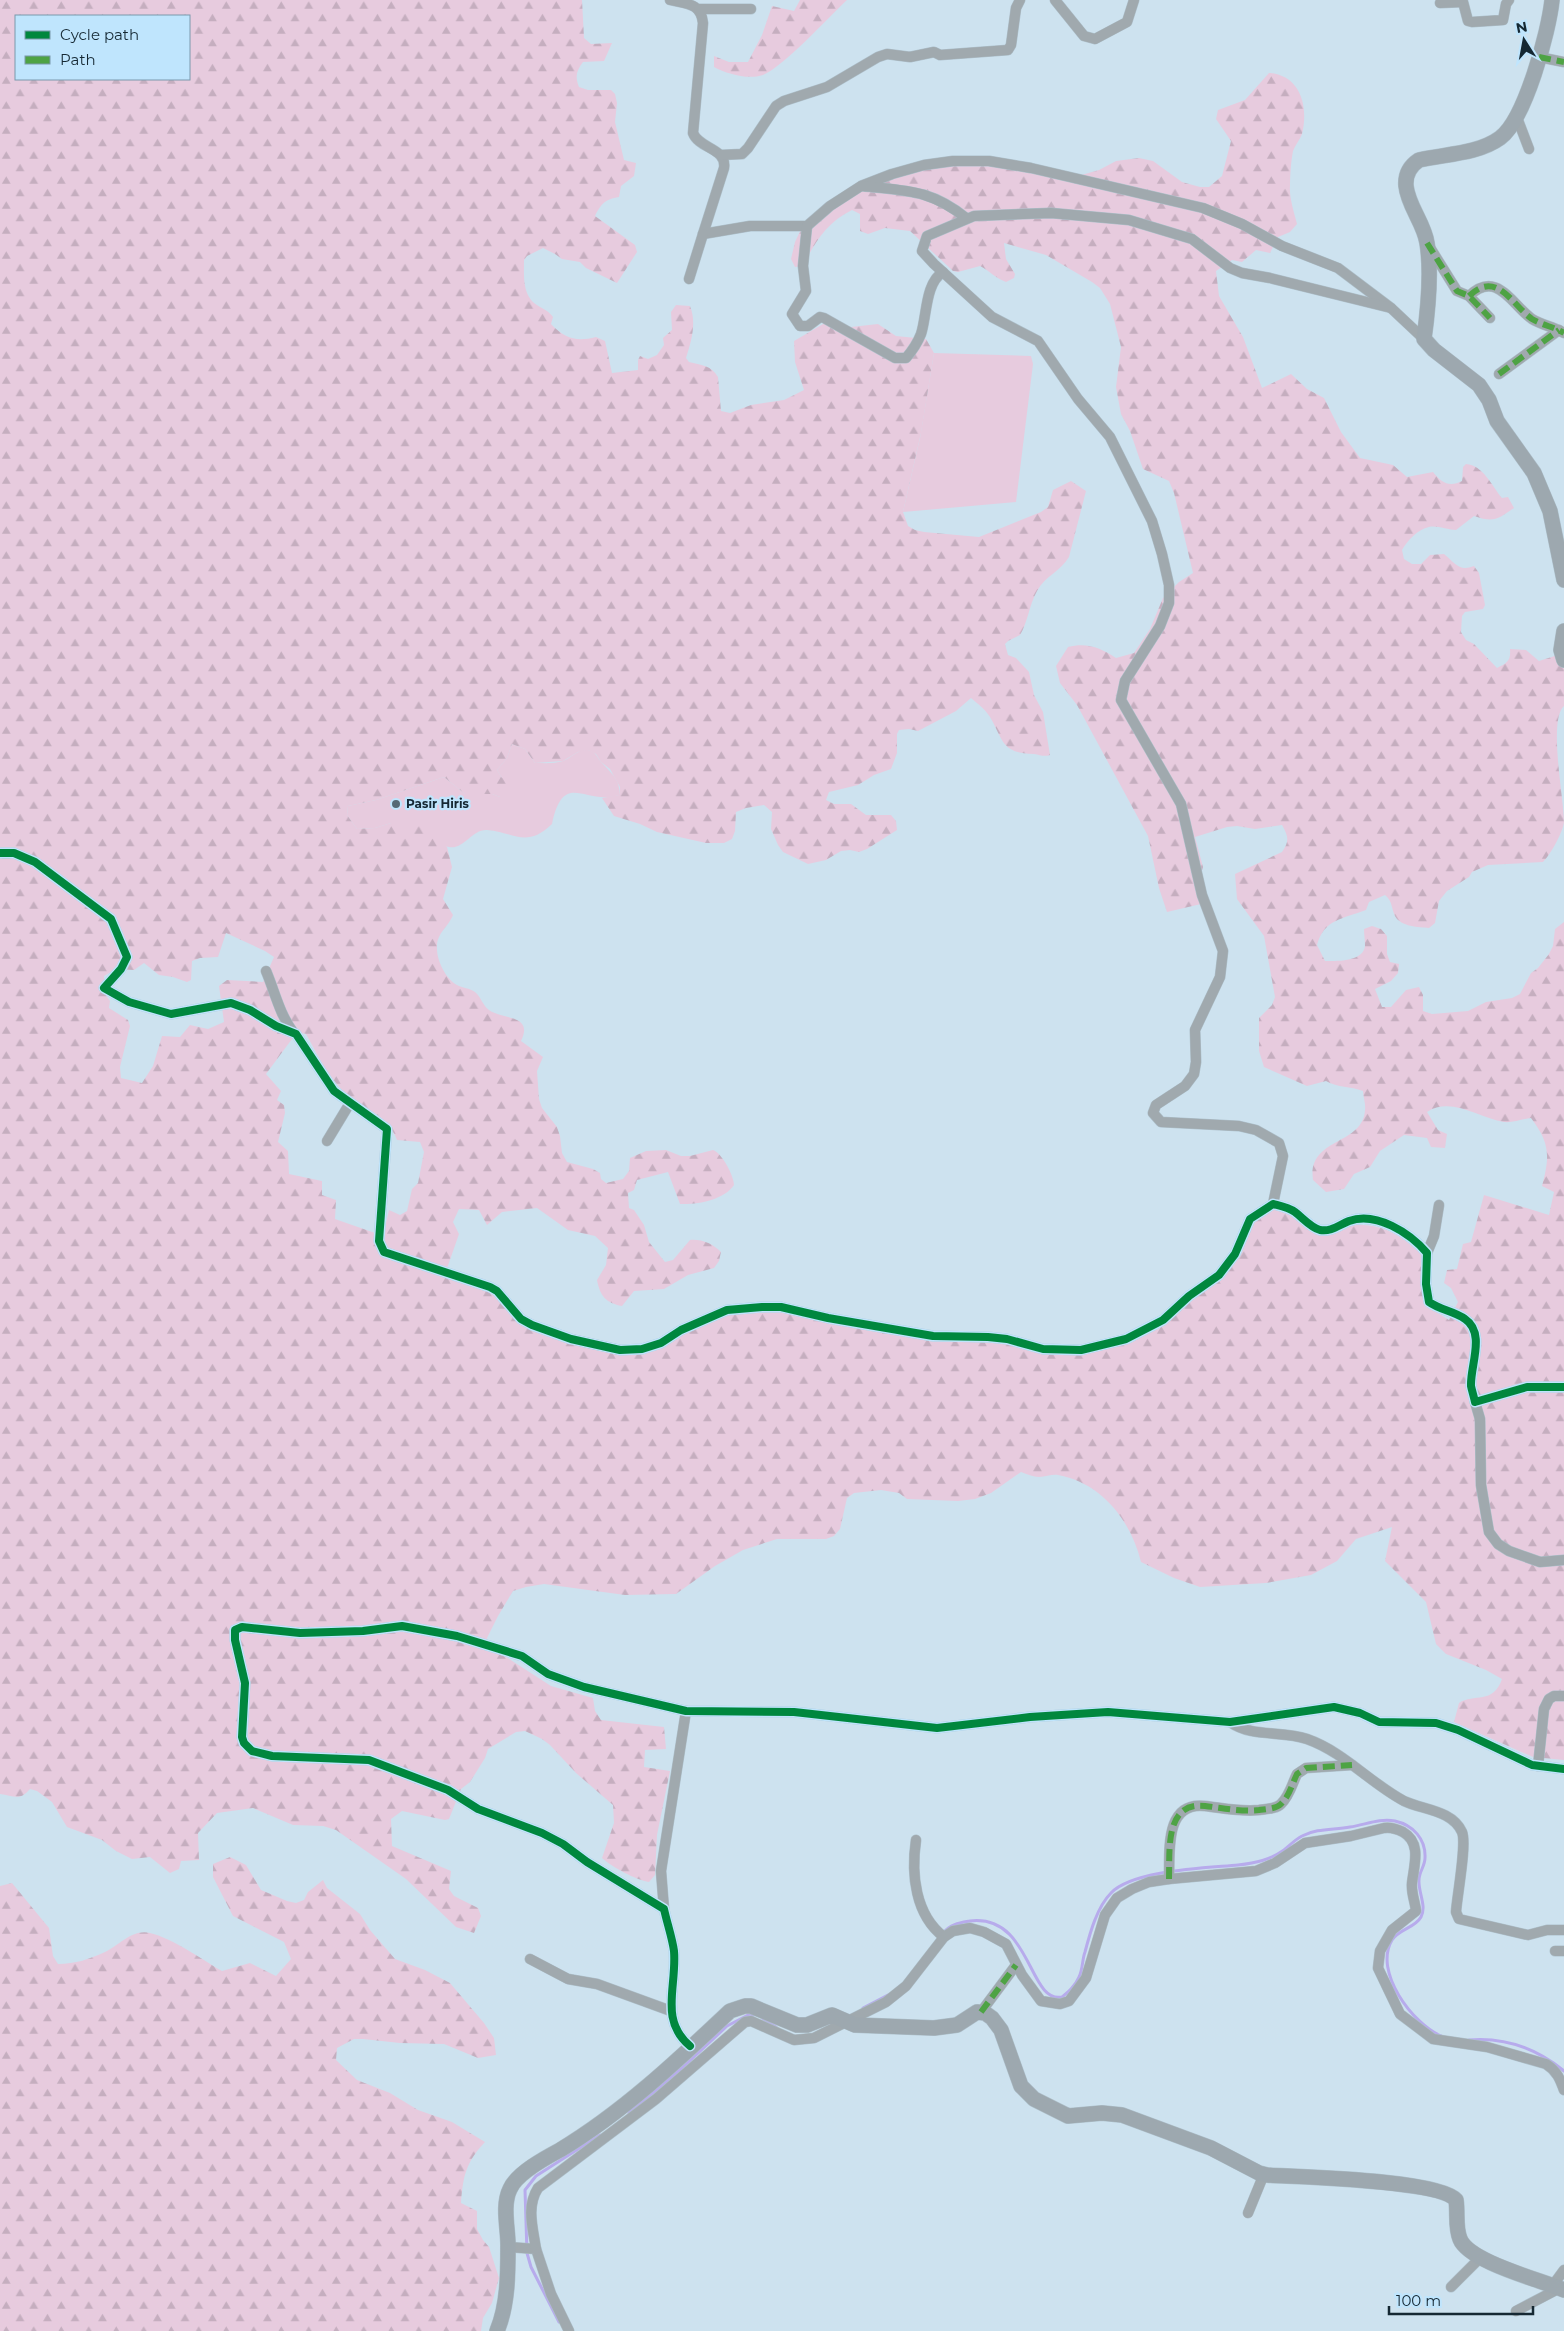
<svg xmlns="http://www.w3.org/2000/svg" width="1564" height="2331" font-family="Montserrat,sans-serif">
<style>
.grass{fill:#e7cbde}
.forest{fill:url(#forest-firs);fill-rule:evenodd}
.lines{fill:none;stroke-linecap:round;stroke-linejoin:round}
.stream{stroke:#b7abec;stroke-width:3}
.street-casing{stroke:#aec0cb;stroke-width:11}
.secondary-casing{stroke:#aec0cb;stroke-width:16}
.street{stroke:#a0a9ae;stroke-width:10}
.secondary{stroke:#9da8af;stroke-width:15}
.quiet{stroke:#4ea344;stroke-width:6;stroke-dasharray:12 6;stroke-linecap:butt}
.cycleway-casing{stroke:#bfe5fd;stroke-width:11}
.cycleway{stroke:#00873e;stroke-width:8}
.poi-dot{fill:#556975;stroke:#bfe5fd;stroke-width:2}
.labels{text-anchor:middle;stroke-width:4.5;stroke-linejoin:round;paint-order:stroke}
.poi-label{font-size:12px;font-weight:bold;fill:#152833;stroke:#bfe5fd;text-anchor:start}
</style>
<defs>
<pattern id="forest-firs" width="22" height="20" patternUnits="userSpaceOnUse" patternTransform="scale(1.25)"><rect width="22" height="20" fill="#e7cbde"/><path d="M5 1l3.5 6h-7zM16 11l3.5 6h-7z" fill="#c5aebf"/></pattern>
</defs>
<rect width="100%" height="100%" fill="#cde2ef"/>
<!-- grass -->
<g class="grass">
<polygon points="934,353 1031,356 1033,364 1016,502 903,512 920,438"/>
<path d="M512,744L525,749L535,763C544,763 554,764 563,761C571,758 578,749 588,750C596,751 597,758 602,763C611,773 621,780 619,795C584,806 564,769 552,824C526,849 514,832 487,830C472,829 464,850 449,847C438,845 426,830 418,823H391L375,828L357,829L347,815L348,806L376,800L444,777L465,794H492L500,797L502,778L497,770L507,758Z"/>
</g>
<!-- forest -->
<g class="forest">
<path d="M0,0H582L584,38L591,44L612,43L604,61L583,62C576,71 575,77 579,87L588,90H611L615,94L617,103L615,122L624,160L636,163L634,176L621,186L619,197C605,199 601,204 595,216L635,245L637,252L617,283L586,268L580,262L562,259L555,254L543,248L527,256L524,260C524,275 522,296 537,305C543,309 549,311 553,317L551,324C565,339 577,342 596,337L605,341L612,373L638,370V360L640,356L648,359L657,355L664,345L663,338L672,330L671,312L676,305L690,306C697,323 691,342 686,358L689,362C701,365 711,365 718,377L721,411L730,413L751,405L784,400L804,390L795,362L794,341L830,320H835L851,327L878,324L896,336L926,339L934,353L921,433L903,512L908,526L915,530L924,532L979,537L1041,512L1048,507L1053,490L1071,481L1086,491L1069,557C1061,571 1045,576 1037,591C1029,605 1028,622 1020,635L1008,641L1005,644L1008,655L1016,658L1029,672L1034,695L1043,712L1050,755C1044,757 1040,755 1034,754C1001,753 1004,741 990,717C985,709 978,704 971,698L956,711L918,731L909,729L899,730L897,734V753L891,769L874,775L858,785L829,792L826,800L834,804H851L866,815H891L896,821L897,830L867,849L859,852L850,850L841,851L826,860L808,864L783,852L778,845L771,829L772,812L764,805L746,808L736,812L735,831L732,839L724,843H706L657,832L640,824L614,816L602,798L619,795L620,787L610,769L601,762L596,754L588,750L578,752L563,761L535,763L525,749L512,744L507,758L497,770L502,778L510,779L515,786L509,794L500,797L492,794H465L444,777L376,800L348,806L347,815L357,829L375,828L391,823H419L447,847L452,867L443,899L453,915C448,928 436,933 437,949C437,961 446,979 457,985C462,988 470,988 475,992C481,997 483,1006 489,1010C503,1020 534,1014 521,1041L543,1057L537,1071L539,1099L542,1108L557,1127L560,1136L562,1153L567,1162L593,1169L600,1173L601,1179L606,1183L623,1179L629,1171L630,1158L646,1151L666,1150L681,1156H690L713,1150C722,1153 734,1176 734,1185C724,1200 697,1205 680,1204L668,1172L637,1180L634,1190L628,1193L629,1208L634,1210L644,1225L649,1242L665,1262L673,1260L690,1240C702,1239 713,1244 721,1252L719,1261L714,1268L688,1275L664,1289L634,1291L622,1306C606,1303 600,1296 597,1280L606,1265L608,1248L595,1236L568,1230L537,1208L502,1212L487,1225L479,1210L459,1209L453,1222L459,1234L444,1277L489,1291L530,1329L541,1334L570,1343L620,1354L683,1334L728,1315L743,1312H780L932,1341L1006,1343L1042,1353L1081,1354L1128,1343L1239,1256L1254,1223L1274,1209L1291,1215L1309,1230C1362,1224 1380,1216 1423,1255L1422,1284L1425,1305L1449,1320L1458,1302L1451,1288L1444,1283L1447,1270L1457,1269L1463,1244L1471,1242L1484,1195L1549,1215L1554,1192L1542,1186C1550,1156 1550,1143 1531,1118C1523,1119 1512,1123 1504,1122C1479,1118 1451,1096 1427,1112L1438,1130L1447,1134L1445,1148L1431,1147L1427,1138L1404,1135L1380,1151L1370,1167L1354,1174L1344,1189L1326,1192L1313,1180C1307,1137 1363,1146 1365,1110C1366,1104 1363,1097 1363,1091C1350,1086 1338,1088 1326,1081L1307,1086L1264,1067L1259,1051V1018L1272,1005L1275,997L1264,936L1237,899L1235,874L1282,852C1290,841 1288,836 1282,825L1255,829L1237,826L1227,827L1195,837L1203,867L1197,888L1201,904L1167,912L1159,888L1148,836L1077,705L1060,683L1056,666L1068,647C1087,642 1101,648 1116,658L1134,653L1150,629L1163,598L1179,582L1193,573L1174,493L1169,481L1143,469L1130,431L1121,414L1116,387L1121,347L1110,304L1100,288L1092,282L1046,255L1004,243L1006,259L1015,274L1014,278L1006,282C995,278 990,271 980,266L958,272L953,271L910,231L885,228L868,234L860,231V214L852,210C827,222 815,242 803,266L795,267L791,259L795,242L804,223L843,193L958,158L1078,176L1099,170L1116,161L1139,158L1153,161L1182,182L1200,187H1209L1222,176L1231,141L1216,119L1218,110L1245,100L1269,73C1300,75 1309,106 1302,134C1300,140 1295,145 1293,151C1291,161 1290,175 1290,186C1289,197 1294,212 1297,224L1290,232L1278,237L1270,253L1256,250L1242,262L1232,260L1216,271L1219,296L1243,337L1262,388L1291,374L1307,389L1324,398L1341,432L1360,458L1393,465L1407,477L1433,472C1441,482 1449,488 1462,481L1463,467L1466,464C1483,465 1492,486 1502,498L1508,497L1514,508C1498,519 1494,523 1474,516L1456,530C1448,530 1436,525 1429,527C1418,529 1407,541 1402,550L1404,559L1412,564H1421L1430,555L1444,554C1455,563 1459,572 1474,566L1479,573L1485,605L1483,609L1465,612L1462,616L1461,632L1466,640L1474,644L1497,668C1507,663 1511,661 1510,649L1526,650L1539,661L1564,653V706C1548,720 1564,798 1564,822C1563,832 1551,854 1543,862L1488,865L1472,872L1469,877L1447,891L1439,901L1435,923L1429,928C1419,927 1401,927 1395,916C1391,908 1393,902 1385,895L1369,902L1366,910C1343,919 1324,919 1317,945L1325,961C1337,961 1363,962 1365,946C1365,941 1364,934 1364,929L1372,926L1381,929L1387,936V954L1390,962L1399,964L1398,973L1391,981L1375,989L1382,1007H1391L1406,990L1419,987L1423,995V1011L1432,1014L1468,1011L1486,1002L1512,998L1520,994L1531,973L1538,968L1549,954L1553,946L1555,929L1564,922V1760L1533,1757L1454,1722L1459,1703C1474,1693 1493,1705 1502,1679L1486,1670L1446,1654L1436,1644L1426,1602L1385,1561L1392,1527L1356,1539L1337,1561L1311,1575L1266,1583L1200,1587L1174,1578L1141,1562C1131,1521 1102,1483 1058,1475C1052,1474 1046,1477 1039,1477C1033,1477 1027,1474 1021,1472L991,1493L975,1499L958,1501L907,1499L899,1493L881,1490L854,1493L847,1498L840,1529L834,1536L826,1539H777L743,1550L715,1566L676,1594L625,1595L544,1584L526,1587L513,1591L498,1616L487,1638L488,1650L506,1657L551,1686L593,1698L595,1711L601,1720L664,1727L666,1749L645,1750L644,1767L670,1771L657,1835L655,1875L649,1882C636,1880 612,1867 602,1858L614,1823L613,1805L576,1773L550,1745L542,1739L525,1731L516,1732L488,1749L485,1758L470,1782L461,1789L449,1819L445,1820L402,1811L391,1819L392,1846L451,1871L449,1889L454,1896L478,1908L481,1916L474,1933L456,1927L406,1879L336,1830L323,1826L293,1825L253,1808L217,1813L198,1833L199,1860L181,1861L179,1869L170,1873L150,1857L132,1859L116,1851L102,1840L67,1827L52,1802L37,1791L30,1789C20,1801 14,1796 0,1794ZM16,16H189V79H16ZM226,933L265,951L274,957L263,982L227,980L219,986L224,1022L208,1029L190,1025L180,1037L162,1036L153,1066L142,1083L121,1078L120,1067L130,1026L128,1020L109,1008L110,1001L105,994L104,976L116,969L134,970L144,963L159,975L173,977L187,982L191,980L192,961L200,958L218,957ZM301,1033L306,1034C317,1054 328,1076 344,1092C364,1110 387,1113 397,1140L420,1142L424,1152L418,1183L412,1189L407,1211L400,1215L389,1210L384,1232L375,1233L335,1219L336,1200L322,1195V1181L289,1174L288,1151L278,1142L285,1113L284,1105L277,1100L281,1091L266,1074L292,1039Z"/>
<path d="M800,0H847C829,17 783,67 763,75C748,80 727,74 714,67V56L729,62H748L762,35L772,6L794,11Z"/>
<path d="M230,1857L246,1865L261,1890L287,1901L296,1903L304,1900L308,1892L323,1880L327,1888L360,1914L370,1930L395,1959L425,1970L450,1983L484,2023L494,2038L496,2055L478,2058L444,2044L400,2043L363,2039H354L337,2048L336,2060L357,2080L390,2093L418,2110L452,2122L485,2142C466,2162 463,2176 461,2203L477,2211V2229L483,2240L489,2247L499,2278L492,2303L483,2318L481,2331H0V1886L12,1883L49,1928L53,1956L58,1964C75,1964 90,1959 105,1952C120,1945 132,1929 150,1933C174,1939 201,1959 222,1971L250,1963L276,1976L291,1959L284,1942L233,1916L213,1877V1864Z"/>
</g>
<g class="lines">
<!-- stream -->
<g class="stream">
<path d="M943,1933C951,1924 959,1923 970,1921C1032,1914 1028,2004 1062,1997C1069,1991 1075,1986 1079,1977C1083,1969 1082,1960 1085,1952C1090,1933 1097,1907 1111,1893C1133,1870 1207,1868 1238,1865C1256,1863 1270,1860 1284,1850C1290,1845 1296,1839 1302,1836C1317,1828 1334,1830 1350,1827C1365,1825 1379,1818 1395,1821C1413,1825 1426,1839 1425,1858C1425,1866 1419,1872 1419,1880C1418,1892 1427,1906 1421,1917C1415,1928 1399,1929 1392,1940C1373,1972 1413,2024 1441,2036"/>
<polyline points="863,2008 888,1995"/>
<polyline points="762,2018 776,2027"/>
<path d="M1469,2040C1505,2037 1536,2048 1564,2071"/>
<polyline points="629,2113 682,2068 727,2026 750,2014 754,2015"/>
<polyline points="559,2322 531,2267 527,2253 525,2190 536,2176 600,2135"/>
</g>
<!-- street casing -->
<g class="street-casing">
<g id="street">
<path d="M670,0C687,4 701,3 703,23L693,133C699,149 727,148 724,168L703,234L750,226H807L830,206L861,186L892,174L924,165L953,161H989L1031,168L1203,208L1242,224L1282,246L1338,268L1391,308L1424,339"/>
<polyline points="1055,0 1084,36 1095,39 1127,22 1134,0"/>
<polyline points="1440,3 1463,2 1468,21 1472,22 1503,20 1506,4 1509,0"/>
<polyline points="699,9 751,9"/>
<polyline points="1539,57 1564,62"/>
<polyline points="1516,115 1529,149"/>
<polyline points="721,155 742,154 748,148 776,106 784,101 827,87 878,57 887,54 910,57 934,52 940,55 1008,50 1011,45 1016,8 1020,0"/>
<path d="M862,186C906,191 930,189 966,218"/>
<path d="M807,226L803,266L806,291L792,314L800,326H808L820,317L824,318L895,358H906C912,351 917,344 921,334C927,316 925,283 943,272"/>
<polyline points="1429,246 1457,291 1469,296 1490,318"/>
<polyline points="689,279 703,234"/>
<path d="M1469,296C1497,269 1512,305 1532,319C1542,325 1554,327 1564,333"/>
<polyline points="1499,374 1559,330"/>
<path d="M0,853H14L35,862L111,919L127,957L121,969L104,988L129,1002L171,1014L231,1003L250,1010L276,1026L296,1034L334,1091L387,1129L379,1241L384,1252L490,1287L497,1291L521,1319L532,1325L571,1339L620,1350L642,1349L661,1343L681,1330L727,1310L762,1307H781L828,1318L933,1336L988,1337L1007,1339L1043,1349L1081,1350L1126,1339L1163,1320L1189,1296L1219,1275L1235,1254L1250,1219L1273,1204C1281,1206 1288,1207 1295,1212C1303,1218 1310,1227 1320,1230C1331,1232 1339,1225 1349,1221C1376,1211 1410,1233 1427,1253L1426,1284L1429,1302C1440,1310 1454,1311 1465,1319C1486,1333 1470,1366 1471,1386C1472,1391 1474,1397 1475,1402L1527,1387H1564"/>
<path d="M266,971C275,992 279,1013 293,1032"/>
<polyline points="327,1141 350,1103"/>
<polyline points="1273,1204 1283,1156 1279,1143 1256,1130 1239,1126 1161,1122 1153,1113 1156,1105 1185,1086 1194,1074 1196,1062 1195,1030 1220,977 1223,951 1202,895 1181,804 1121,700 1125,681 1160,626 1169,603 1169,585 1162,554 1152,521 1110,437 1078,399 1038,341 992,317 934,264 922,251 927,236 974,216 1051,213 1129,220 1192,239 1230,268 1242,273 1270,278 1391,308"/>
<polyline points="1427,1253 1434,1236 1439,1205"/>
<polyline points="1475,1402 1480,1419 1481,1485 1489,1532 1498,1544 1509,1551 1540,1562 1564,1560"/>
<path d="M1230,1722C1252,1738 1282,1730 1307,1739C1344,1752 1370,1783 1404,1801C1423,1810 1452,1810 1462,1832C1467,1844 1457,1896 1456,1912L1459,1919L1528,1935L1547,1930H1564"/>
<polyline points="1538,1766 1544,1709 1549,1699 1554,1696 1564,1696"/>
<path d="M916,1840C911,1874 915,1915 944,1937"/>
<path d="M1169,1879C1170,1852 1164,1801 1205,1806C1223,1808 1241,1812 1259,1810C1266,1809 1276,1809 1281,1804C1290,1795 1292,1784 1297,1774L1306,1768L1352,1765"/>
<polyline points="664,1909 661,1871 686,1711"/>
<polyline points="1555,1951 1564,1951"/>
<polyline points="530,1959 568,1979 597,1984 671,2011"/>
<polyline points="981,2012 1016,1965"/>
<path d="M690,2046C659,2020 677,1987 674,1951C672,1937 667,1923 664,1909L587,1862L563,1844L542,1833L478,1809L448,1790L369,1760L272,1756L252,1751L244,1743L242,1737L245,1683L235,1640V1630L242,1627L300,1633L363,1631L402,1626L457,1636L522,1656L548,1674L584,1687L686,1711L794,1712L937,1728L1030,1717L1108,1712L1230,1722L1334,1707L1360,1713L1379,1722L1436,1723L1458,1730L1532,1765L1564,1769"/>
<polyline points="1248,2213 1264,2174"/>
<polyline points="508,2247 536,2249 551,2294 569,2331"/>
<path d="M536,2249C533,2228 526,2207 538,2188L656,2099L745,2022L751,2021L794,2040L814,2038L886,2002L906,1986L944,1937L953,1931L970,1928L984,1932L1006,1944L1022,1975L1041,2001L1060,2004L1069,2001L1086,1978L1105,1915L1117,1898L1132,1889L1149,1882L1169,1879L1256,1871L1275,1863L1305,1843L1351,1836L1384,1828C1390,1827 1397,1829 1403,1832C1422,1843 1414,1865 1412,1883C1411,1893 1415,1901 1416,1911L1392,1930L1380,1951L1378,1968L1400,2014L1433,2039L1487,2047L1546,2064C1557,2071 1560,2079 1564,2090"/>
<polyline points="1553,2285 1564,2270"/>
<polyline points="1451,2287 1481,2257"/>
<polyline points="1516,2311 1560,2288"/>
</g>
</g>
<!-- secondary casing -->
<g class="secondary-casing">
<g id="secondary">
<path d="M1552,0C1549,31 1525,120 1500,138C1478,154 1445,154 1419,160C1410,166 1405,174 1406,186C1408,206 1424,223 1427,243C1432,273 1428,310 1424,339L1434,350L1479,385L1489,400L1497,421L1534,473L1550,511L1564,580"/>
<polyline points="1564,631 1561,650 1564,660"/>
<path d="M497,2331C508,2305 508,2273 508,2245C508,2228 502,2205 510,2189C517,2173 545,2158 560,2150C623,2112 677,2061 730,2011L745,2006H751L797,2025H807L832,2015L855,2025L934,2028L957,2025L977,2012L985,2013L992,2018L1001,2030L1021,2086L1034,2099L1068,2116L1102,2113L1122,2115L1211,2148L1259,2173L1267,2175C1300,2177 1440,2180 1456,2200C1458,2213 1455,2227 1460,2239C1469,2262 1541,2280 1564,2290"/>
</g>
</g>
<!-- street -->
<use href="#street" class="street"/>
<!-- secondary -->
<use href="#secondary" class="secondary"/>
<!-- quiet -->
<g class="quiet">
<polyline points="1539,57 1564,62"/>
<polyline points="1427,243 1457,291 1469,296 1490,318"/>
<path d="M1469,296C1497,269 1512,305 1532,319C1542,325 1554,327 1564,333"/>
<polyline points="1499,374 1559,330"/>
<path d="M1169,1879C1170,1852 1164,1801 1205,1806C1223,1808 1241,1812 1259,1810C1266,1809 1276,1809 1281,1804C1290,1795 1292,1784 1297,1774L1306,1768L1352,1765"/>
<polyline points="981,2012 1016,1965"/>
</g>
<!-- cycleway casing -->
<g class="cycleway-casing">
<g id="cycleway">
<path d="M0,853H14L35,862L111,919L127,957L121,969L104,988L129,1002L171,1014L231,1003L250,1010L276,1026L296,1034L334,1091L387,1129L379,1241L384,1252L490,1287L497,1291L521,1319L532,1325L571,1339L620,1350L642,1349L661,1343L681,1330L727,1310L762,1307H781L828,1318L933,1336L988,1337L1007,1339L1043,1349L1081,1350L1126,1339L1163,1320L1189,1296L1219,1275L1235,1254L1250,1219L1273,1204C1281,1206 1288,1207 1295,1212C1303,1218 1310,1227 1320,1230C1331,1232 1339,1225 1349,1221C1376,1211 1410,1233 1427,1253L1426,1284L1429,1302C1440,1310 1454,1311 1465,1319C1486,1333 1470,1366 1471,1386C1472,1391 1474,1397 1475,1402L1527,1387H1564"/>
<path d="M690,2046C659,2020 677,1987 674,1951C672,1937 667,1923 664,1909L587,1862L563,1844L542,1833L478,1809L448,1790L369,1760L272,1756L252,1751L244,1743L242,1737L245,1683L235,1640V1630L242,1627L300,1633L363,1631L402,1626L457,1636L522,1656L548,1674L584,1687L686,1711L794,1712L937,1728L1030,1717L1108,1712L1230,1722L1334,1707L1360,1713L1379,1722L1436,1723L1458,1730L1532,1765L1564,1769"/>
</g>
</g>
<!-- cycleway -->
<use href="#cycleway" class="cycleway"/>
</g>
<!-- markers -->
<circle class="poi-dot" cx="396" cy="804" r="5"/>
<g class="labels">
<!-- poi labels -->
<g class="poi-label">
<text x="406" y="808">Pasir Hiris</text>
</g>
</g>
<!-- legend -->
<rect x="15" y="15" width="175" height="65" fill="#bfe5fd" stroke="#7b99ac"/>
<rect x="25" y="31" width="25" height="8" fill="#00873e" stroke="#7b99ac"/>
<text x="60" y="40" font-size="15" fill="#152833">Cycle path</text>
<rect x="25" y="56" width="25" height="8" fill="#4ea344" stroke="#7b99ac"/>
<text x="60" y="65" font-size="15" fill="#152833">Path</text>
<!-- north arrow -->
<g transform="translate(1524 40) rotate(349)" stroke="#bfe5fd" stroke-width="4" paint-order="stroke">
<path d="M0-4L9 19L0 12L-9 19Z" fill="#152833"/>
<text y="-8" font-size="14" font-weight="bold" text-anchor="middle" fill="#152833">N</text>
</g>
<!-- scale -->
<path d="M1389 2306v8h144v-8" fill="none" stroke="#152833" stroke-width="2.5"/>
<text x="1396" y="2306" font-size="15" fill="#152833" stroke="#bfe5fd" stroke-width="4" paint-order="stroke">100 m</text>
</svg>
